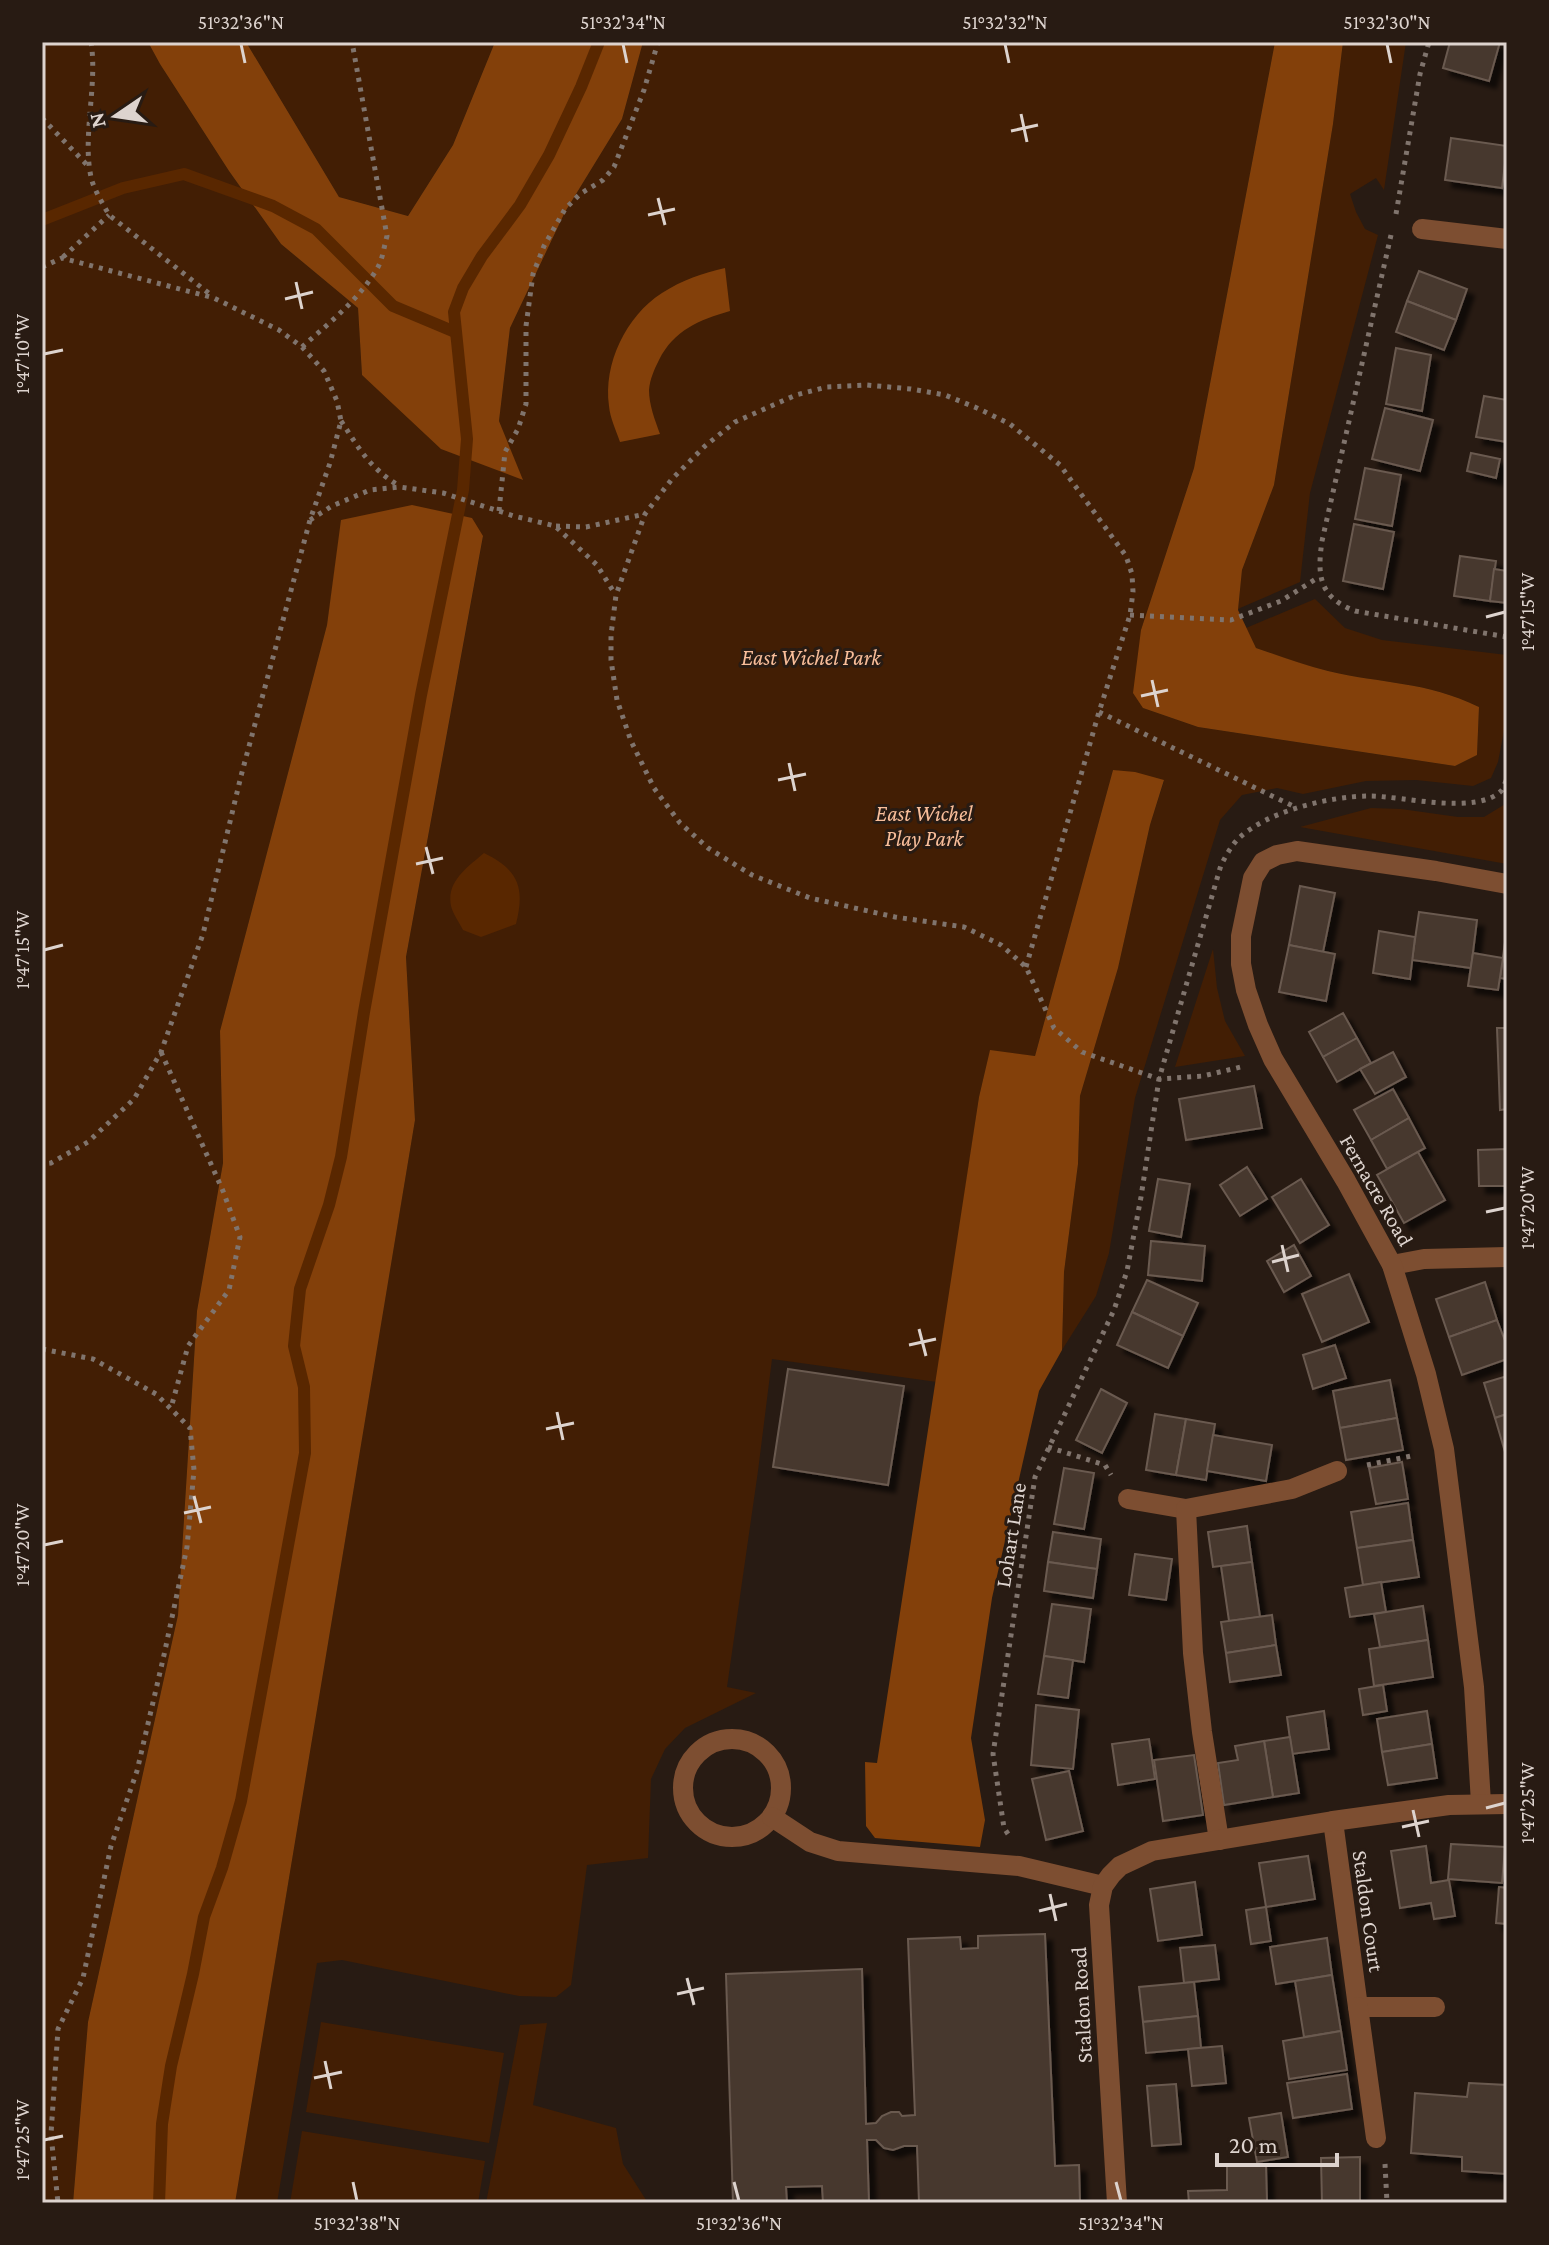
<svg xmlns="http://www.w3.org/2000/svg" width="1549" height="2245" font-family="'Crimson Pro',serif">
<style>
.green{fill:#421e04}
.forest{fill:#83400a}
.water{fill:#592700}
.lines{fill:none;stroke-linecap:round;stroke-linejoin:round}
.stream{stroke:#592700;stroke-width:12}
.building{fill:#46372e;stroke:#6a5a50;stroke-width:2;filter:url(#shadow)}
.path{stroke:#80746d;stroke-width:5;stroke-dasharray:4 6;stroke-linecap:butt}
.minor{stroke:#7d4e31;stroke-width:20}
.ticks{fill:none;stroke:#ddd3ce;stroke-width:3}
.labels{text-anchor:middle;stroke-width:6;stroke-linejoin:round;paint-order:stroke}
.park-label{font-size:22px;font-style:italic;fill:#f9be9a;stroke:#281b13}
.street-label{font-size:22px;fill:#ddd3ce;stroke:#281b13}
.neatline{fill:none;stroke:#ddd3ce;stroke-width:3}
.ticks-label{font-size:20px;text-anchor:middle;fill:#ddd3ce}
</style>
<defs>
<filter id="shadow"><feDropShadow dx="7" dy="7" stdDeviation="2" flood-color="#0009"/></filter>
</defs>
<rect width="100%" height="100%" fill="#281b13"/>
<!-- green -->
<g class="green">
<path d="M42,42H148L160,64L229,171L281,244L358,308L362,375L522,480L499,421L510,328L565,212L622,119L643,42H1275L1194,468L1141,630L1143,708L1198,727L1455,766L1477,755L1479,707C1426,681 1382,684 1328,671C1303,665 1279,656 1256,648L1246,628L1315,599L1345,628L1382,640L1507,655V715L1498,762L1491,778L1473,786L1416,780L1366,781L1303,794L1277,788L1242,795L1220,820L1135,1098L1109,1253L1096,1296L1062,1350L1064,1272L1078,1164L1080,1096L1118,968L1150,825L1164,781L1113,770L1035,1056L990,1051L979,1097L937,1382L772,1359L758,1471L727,1687L756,1693L685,1728L665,1749L651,1779L648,1858L587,1865L571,1985L556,1997L519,1996L342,1960L317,1963L277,2203H235L415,1120L406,957L483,537L342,520L327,625L220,1031L223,1163L197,1311L178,1615L88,2022L73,2203H42Z"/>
<polygon points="246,42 495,42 453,145 408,216 339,197"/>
<polygon points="1343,42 1406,42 1384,190 1376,178 1350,194 1356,212 1365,229 1378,235 1310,493 1300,582 1240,608 1238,610 1242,570 1274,485 1333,124"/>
<polygon points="1507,803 1507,864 1300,827 1371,808 1401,809 1458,817 1484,817"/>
<polygon points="1213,949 1217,988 1225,1021 1245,1056 1175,1067"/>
<polygon points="321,2022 504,2053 489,2143 306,2112"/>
<polygon points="547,2023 533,2105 616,2128 623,2164 648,2203 486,2203 520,2025"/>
<polygon points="302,2131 485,2161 478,2203 290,2203"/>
</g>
<!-- forest -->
<g class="forest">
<polygon points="148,42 246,42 339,197 408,216 453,145 495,42 643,42 622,119 565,212 510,328 499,421 523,480 441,449 362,375 358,308 281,244 229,171 160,64"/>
<path d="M1275,42H1343L1333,124L1274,485L1242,570L1238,610L1256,648C1280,656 1303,665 1328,671C1382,684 1426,681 1479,707L1477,755L1455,766L1198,727L1143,708L1133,693L1141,630L1194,468Z"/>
<path d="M725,268L730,311C699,320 674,330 659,360C654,370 650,379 649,390C649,405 655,420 660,434L620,442C616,430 610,418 609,406C603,364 626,316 662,293C682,280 703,273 725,268Z"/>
<polygon points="412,505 472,518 483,536 406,957 415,1120 235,2203 73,2203 88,2022 178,1615 197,1311 223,1163 220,1031 327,625 341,520"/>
<polygon points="1113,770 1135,772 1164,780 1150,825 1118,968 1080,1096 1078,1164 1064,1272 1062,1350 1039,1391 992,1598 971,1738 985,1820 980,1847 875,1838 866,1826 865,1762 877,1763 979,1097 990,1050 1035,1056"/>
</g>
<!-- water -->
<path class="water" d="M484,853C519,870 525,888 516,924L481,937L463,930C459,922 453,914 451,906C446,881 468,867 484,853Z"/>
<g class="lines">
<!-- stream -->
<g class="stream">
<polyline points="42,220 123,188 184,174 273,206 316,229 393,306 455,332"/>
<polyline points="159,2203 162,2124 171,2066 193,1974 204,1917 222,1868 241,1801 305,1453 304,1387 294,1346 300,1289 329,1205 341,1157 364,1012 421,695 463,490 467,439 454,312 463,288 482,256 520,205 549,155 581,87 599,42"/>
</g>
</g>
<!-- building -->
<g class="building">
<polygon points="1450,42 1500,42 1489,81 1443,68"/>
<polygon points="1451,138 1507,146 1502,188 1445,180"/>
<polygon points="1419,271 1467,289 1456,320 1407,301"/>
<polygon points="1407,301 1456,320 1444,350 1396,332"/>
<polygon points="1396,348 1431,355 1422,411 1386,404"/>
<polygon points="1484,396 1507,400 1507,442 1476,437"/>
<polygon points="1385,408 1433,420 1420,471 1372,459"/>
<polygon points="1471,453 1500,459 1496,478 1467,471"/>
<polygon points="1365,468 1401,475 1392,526 1355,519"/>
<polygon points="1354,524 1394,532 1383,589 1343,581"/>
<polygon points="1460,556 1496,561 1490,601 1454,596"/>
<polygon points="1494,569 1507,571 1507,603 1490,601"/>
<polygon points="1300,886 1335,893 1323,952 1289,945"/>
<polygon points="1419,912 1477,920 1471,968 1412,960"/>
<polygon points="1507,928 1507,979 1500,978"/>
<polygon points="1379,931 1415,937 1410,979 1373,973"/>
<polygon points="1289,945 1335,954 1326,1001 1279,992"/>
<polygon points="1473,953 1503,958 1498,990 1468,986"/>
<polygon points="1343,1013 1357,1038 1323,1057 1309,1032"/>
<polygon points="1497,1028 1507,1028 1507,1109 1500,1110"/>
<polygon points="1357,1038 1371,1063 1337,1082 1323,1057"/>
<polygon points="1393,1052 1406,1077 1375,1094 1360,1069"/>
<polygon points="1254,1086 1262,1128 1186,1140 1179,1099"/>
<polygon points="1393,1089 1409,1118 1371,1140 1354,1110"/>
<polygon points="1409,1118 1425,1148 1387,1169 1371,1140"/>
<polygon points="1507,1149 1507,1186 1479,1186 1478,1150"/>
<polygon points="1418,1152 1445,1200 1404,1223 1377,1175"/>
<polygon points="1247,1167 1267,1199 1240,1216 1220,1185"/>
<polygon points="1158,1179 1190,1184 1181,1237 1149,1231"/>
<polygon points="1301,1179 1329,1225 1300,1243 1272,1197"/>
<polygon points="1151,1241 1205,1246 1202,1281 1148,1275"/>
<polygon points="1294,1245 1311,1276 1284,1292 1267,1261"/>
<polygon points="1349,1274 1369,1322 1322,1342 1302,1294"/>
<polygon points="1147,1280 1198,1303 1183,1336 1132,1312"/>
<polygon points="1485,1282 1497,1320 1449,1337 1436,1299"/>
<polygon points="1132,1312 1183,1336 1168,1368 1117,1345"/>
<polygon points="1497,1320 1507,1346 1507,1359 1462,1375 1449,1337"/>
<polygon points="1335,1345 1346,1378 1313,1389 1303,1355"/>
<polygon points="788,1369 904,1386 888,1485 773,1467"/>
<polygon points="1507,1376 1507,1414 1495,1418 1484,1383"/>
<polygon points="1390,1380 1397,1418 1340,1428 1333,1391"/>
<polygon points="1101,1389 1127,1403 1102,1453 1076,1440"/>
<polygon points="1155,1414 1186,1419 1176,1475 1146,1470"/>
<polygon points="1507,1414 1507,1452 1505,1452 1495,1418"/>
<polygon points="1397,1418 1403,1450 1346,1460 1340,1428"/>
<polygon points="1186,1419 1215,1424 1206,1480 1176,1475"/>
<polygon points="1213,1435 1272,1445 1266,1481 1207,1471"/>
<polygon points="1402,1462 1408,1499 1376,1504 1369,1468"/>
<polygon points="1064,1468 1094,1473 1084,1529 1054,1524"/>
<polygon points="1408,1503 1413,1540 1357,1548 1351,1512"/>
<polygon points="1247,1526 1252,1562 1213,1567 1208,1532"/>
<polygon points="1053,1532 1101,1539 1097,1569 1048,1562"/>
<polygon points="1413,1540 1419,1577 1363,1585 1357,1548"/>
<polygon points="1135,1554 1172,1559 1166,1600 1129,1595"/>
<polygon points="1048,1562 1097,1569 1093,1598 1044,1591"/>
<polygon points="1252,1562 1260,1617 1229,1621 1221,1566"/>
<polygon points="1381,1582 1386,1612 1350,1617 1345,1588"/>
<polygon points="1052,1604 1091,1609 1084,1662 1044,1656"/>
<polygon points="1423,1606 1428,1640 1380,1647 1374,1614"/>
<polygon points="1272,1615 1276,1645 1226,1653 1221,1622"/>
<polygon points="1428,1640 1433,1677 1374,1686 1369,1649"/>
<polygon points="1276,1645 1281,1675 1230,1682 1226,1653"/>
<polygon points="1044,1656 1073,1660 1068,1698 1038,1694"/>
<polygon points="1383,1685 1387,1711 1363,1715 1359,1689"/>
<polygon points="1036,1705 1079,1710 1073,1769 1031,1765"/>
<polygon points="1324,1711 1329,1749 1292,1754 1287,1717"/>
<polygon points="1427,1711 1432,1744 1382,1752 1377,1719"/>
<polygon points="1290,1737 1299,1793 1273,1797 1264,1741"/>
<polygon points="1149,1739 1155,1779 1118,1785 1112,1744"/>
<polygon points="1264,1741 1273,1797 1224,1805 1218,1763 1238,1760 1235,1746"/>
<polygon points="1432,1744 1437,1778 1388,1785 1382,1752"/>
<polygon points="1194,1755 1203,1815 1163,1821 1154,1760"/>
<polygon points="1069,1771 1083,1831 1046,1840 1032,1779"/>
<polygon points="1451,1844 1505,1847 1502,1883 1448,1879"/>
<polygon points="1426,1846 1431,1883 1449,1880 1455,1916 1434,1919 1431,1903 1400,1908 1391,1851"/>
<polygon points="1308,1856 1315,1899 1266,1907 1259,1863"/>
<polygon points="1195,1882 1202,1935 1158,1941 1150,1889"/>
<polygon points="1499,1887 1507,1888 1507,1924 1496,1923"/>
<polygon points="1266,1907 1271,1941 1251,1944 1246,1910"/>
<polygon points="1045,1934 1055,2166 1079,2165 1080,2203 919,2203 917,2146 904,2146 893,2150 884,2148 876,2140 867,2140 869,2203 823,2203 822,2186 786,2187 787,2203 733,2203 726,1974 862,1969 866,2124 876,2123 882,2116 891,2112 899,2112 902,2116 915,2115 908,1939 960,1937 961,1949 978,1948 978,1936"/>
<polygon points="1327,1938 1332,1975 1276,1984 1270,1947"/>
<polygon points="1215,1945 1219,1979 1184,1983 1180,1948"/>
<polygon points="1332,1975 1341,2031 1304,2037 1295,1981"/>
<polygon points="1194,1982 1198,2016 1143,2022 1139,1987"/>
<polygon points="1198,2016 1201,2048 1146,2053 1143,2022"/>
<polygon points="1341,2031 1347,2070 1289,2079 1283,2041"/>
<polygon points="1222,2046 1226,2083 1192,2086 1188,2049"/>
<polygon points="1347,2074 1352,2109 1293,2118 1287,2083"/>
<polygon points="1469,2083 1507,2085 1507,2174 1462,2171 1462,2157 1411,2153 1415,2093 1467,2097"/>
<polygon points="1176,2084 1181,2144 1152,2146 1147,2086"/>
<polygon points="1281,2113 1288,2157 1257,2162 1249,2118"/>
<polygon points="1360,2157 1360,2203 1322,2203 1321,2158"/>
<polygon points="1266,2165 1267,2202 1189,2203 1188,2191 1227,2190 1227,2166"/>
</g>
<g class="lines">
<!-- path -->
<g class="path">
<path d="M91,42C98,86 81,140 92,181C96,193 103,204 109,215L211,295"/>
<polyline points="42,118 89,167"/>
<polyline points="1396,214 1420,74 1429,42"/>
<path d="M1391,235L1322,541C1317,576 1319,597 1355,611L1507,637"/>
<polyline points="63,257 109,215"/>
<polyline points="42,267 62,258 214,298 279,330 302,347 324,371 337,401 341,421 330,463 310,520 241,776 203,934 161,1052 134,1099 88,1142 51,1163 42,1164"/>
<path d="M302,347C329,323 360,299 378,267C383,258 384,246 387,236L352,42"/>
<path d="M341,421C361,451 368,466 399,486"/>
<polyline points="499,511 505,452 518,429 526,404 526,326 533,274 544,246 565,209 580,194 603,180 614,167 644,90 658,42"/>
<polyline points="310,520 332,506 370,490 400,487 443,493 514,516 555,526 597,565 615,594"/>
<polyline points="556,526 586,527 645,514"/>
<polyline points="1130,615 1231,620 1281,601 1319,577"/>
<polyline points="1099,712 1297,808"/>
<polyline points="1026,967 1099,712 1130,615 1133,592 1132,574 1126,556 1060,465 1010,424 977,408 945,395 911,389 867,385 827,387 796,395 735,422 705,446 672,479 645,514 616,595 611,635 611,660 617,700 631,741 654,788 680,823 708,848 752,875 810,898 895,917 964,927 1001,945 1026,967 1054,1028 1082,1052 1159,1079 1203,1076 1245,1066"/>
<polyline points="161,1052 223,1191 240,1237 229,1290 188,1346 171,1408"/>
<polyline points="42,1349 93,1359 156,1394 190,1428 194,1470 187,1547 164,1655 137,1771 111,1846 83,1978 58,2029 51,2134 58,2203"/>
<polyline points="1048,1447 1105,1465 1111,1475"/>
<polyline points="1367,1465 1416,1455"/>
<path d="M1008,1834L1004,1828L993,1754L1035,1477L1114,1310L1127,1271L1141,1197L1159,1079L1221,865C1226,856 1231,846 1238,839C1267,811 1330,796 1370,796C1402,796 1478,816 1502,790C1504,787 1505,782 1507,779"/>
<polyline points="1385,2164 1387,2203"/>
</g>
<!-- minor -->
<g class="minor">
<polyline points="1422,229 1507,239"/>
<polyline points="1392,1265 1424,1259 1507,1257"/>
<polyline points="1128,1499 1186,1509"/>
<circle cx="732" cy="1788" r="49"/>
<polyline points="1481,1803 1474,1687 1444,1449 1426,1374 1392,1265 1346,1181 1273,1059 1258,1025 1246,990 1241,964 1241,936 1253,878 1263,862 1277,855 1297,851 1436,871 1507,884"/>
<polyline points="772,1817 810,1842 838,1851 1019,1866 1103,1886"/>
<polyline points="1333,1821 1358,2007 1435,2007"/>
<polyline points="1219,1840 1202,1732 1193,1653 1186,1509 1292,1489 1337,1471"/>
<polyline points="1358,2007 1376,2138"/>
<polyline points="1117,2203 1099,1905 1103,1886 1111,1875 1120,1866 1152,1851 1333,1821 1449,1805 1507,1804"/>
</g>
</g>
<!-- ticks -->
<path class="ticks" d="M241,44L245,63M623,44L627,63M1005,44L1009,63M1387,44L1391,63M1021,114L1027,142M1011,131L1038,125M658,198L665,225M648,215L675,209M296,282L302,309M285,299L313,292M44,354L63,350M1486,617L1505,612M1152,680L1158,707M1141,696L1168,690M789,763L795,791M778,780L806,774M426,847L433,874M416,864L443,858M44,950L63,945M1486,1212L1505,1208M1282,1245L1288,1272M1272,1262L1299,1255M919,1329L926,1356M909,1345L936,1339M557,1412L563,1440M546,1429L574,1423M194,1496L201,1523M184,1513L211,1507M44,1545L63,1541M1486,1808L1505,1803M1413,1810L1419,1837M1402,1827L1429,1821M1050,1894L1056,1921M1039,1911L1067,1904M687,1978L694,2005M677,1994L704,1988M325,2061L331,2089M314,2078L342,2072M44,2140L63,2136M353,2182L357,2201M734,2182L739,2201M1116,2182L1121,2201"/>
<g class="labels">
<!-- park labels -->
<g class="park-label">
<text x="811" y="665">East Wichel Park</text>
<text x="924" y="821">East Wichel<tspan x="924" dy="25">Play Park</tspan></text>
</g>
<!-- street labels -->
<g class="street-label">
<text transform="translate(1377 1190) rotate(60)" y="8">Fernacre Road</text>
<text transform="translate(1010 1535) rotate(-81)" y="8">Lohart Lane</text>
<text transform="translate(1369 1911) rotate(82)" y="8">Staldon Court</text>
<text transform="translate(1081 2005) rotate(-93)" y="8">Staldon Road</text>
</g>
</g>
<!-- border -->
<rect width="1549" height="2245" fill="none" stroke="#281b13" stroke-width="88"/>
<!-- north arrow -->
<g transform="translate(116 116) rotate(257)" stroke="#281b13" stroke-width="6" paint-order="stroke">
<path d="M0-6L14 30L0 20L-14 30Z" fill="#ddd3ce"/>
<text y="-12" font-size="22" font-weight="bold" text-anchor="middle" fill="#ddd3ce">N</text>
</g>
<!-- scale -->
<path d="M1217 2153v12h120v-12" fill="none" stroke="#ddd3ce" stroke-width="4"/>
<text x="1229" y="2153" font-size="24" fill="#ddd3ce" stroke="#281b13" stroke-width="6" paint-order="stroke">20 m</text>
<rect x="44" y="44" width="1461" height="2157" class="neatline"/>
<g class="ticks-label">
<text x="241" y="29">51°32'36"N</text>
<text x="623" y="29">51°32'34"N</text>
<text x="1005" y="29">51°32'32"N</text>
<text x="1387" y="29">51°32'30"N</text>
<text transform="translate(22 354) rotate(-90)" y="7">1°47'10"W</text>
<text transform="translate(1527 612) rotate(-90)" y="7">1°47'15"W</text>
<text transform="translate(22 950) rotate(-90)" y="7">1°47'15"W</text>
<text transform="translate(1527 1208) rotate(-90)" y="7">1°47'20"W</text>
<text transform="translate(22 1545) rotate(-90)" y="7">1°47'20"W</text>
<text transform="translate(1527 1803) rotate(-90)" y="7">1°47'25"W</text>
<text transform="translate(22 2140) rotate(-90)" y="7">1°47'25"W</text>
<text x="357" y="2230">51°32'38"N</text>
<text x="739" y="2230">51°32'36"N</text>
<text x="1121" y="2230">51°32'34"N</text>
</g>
</svg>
